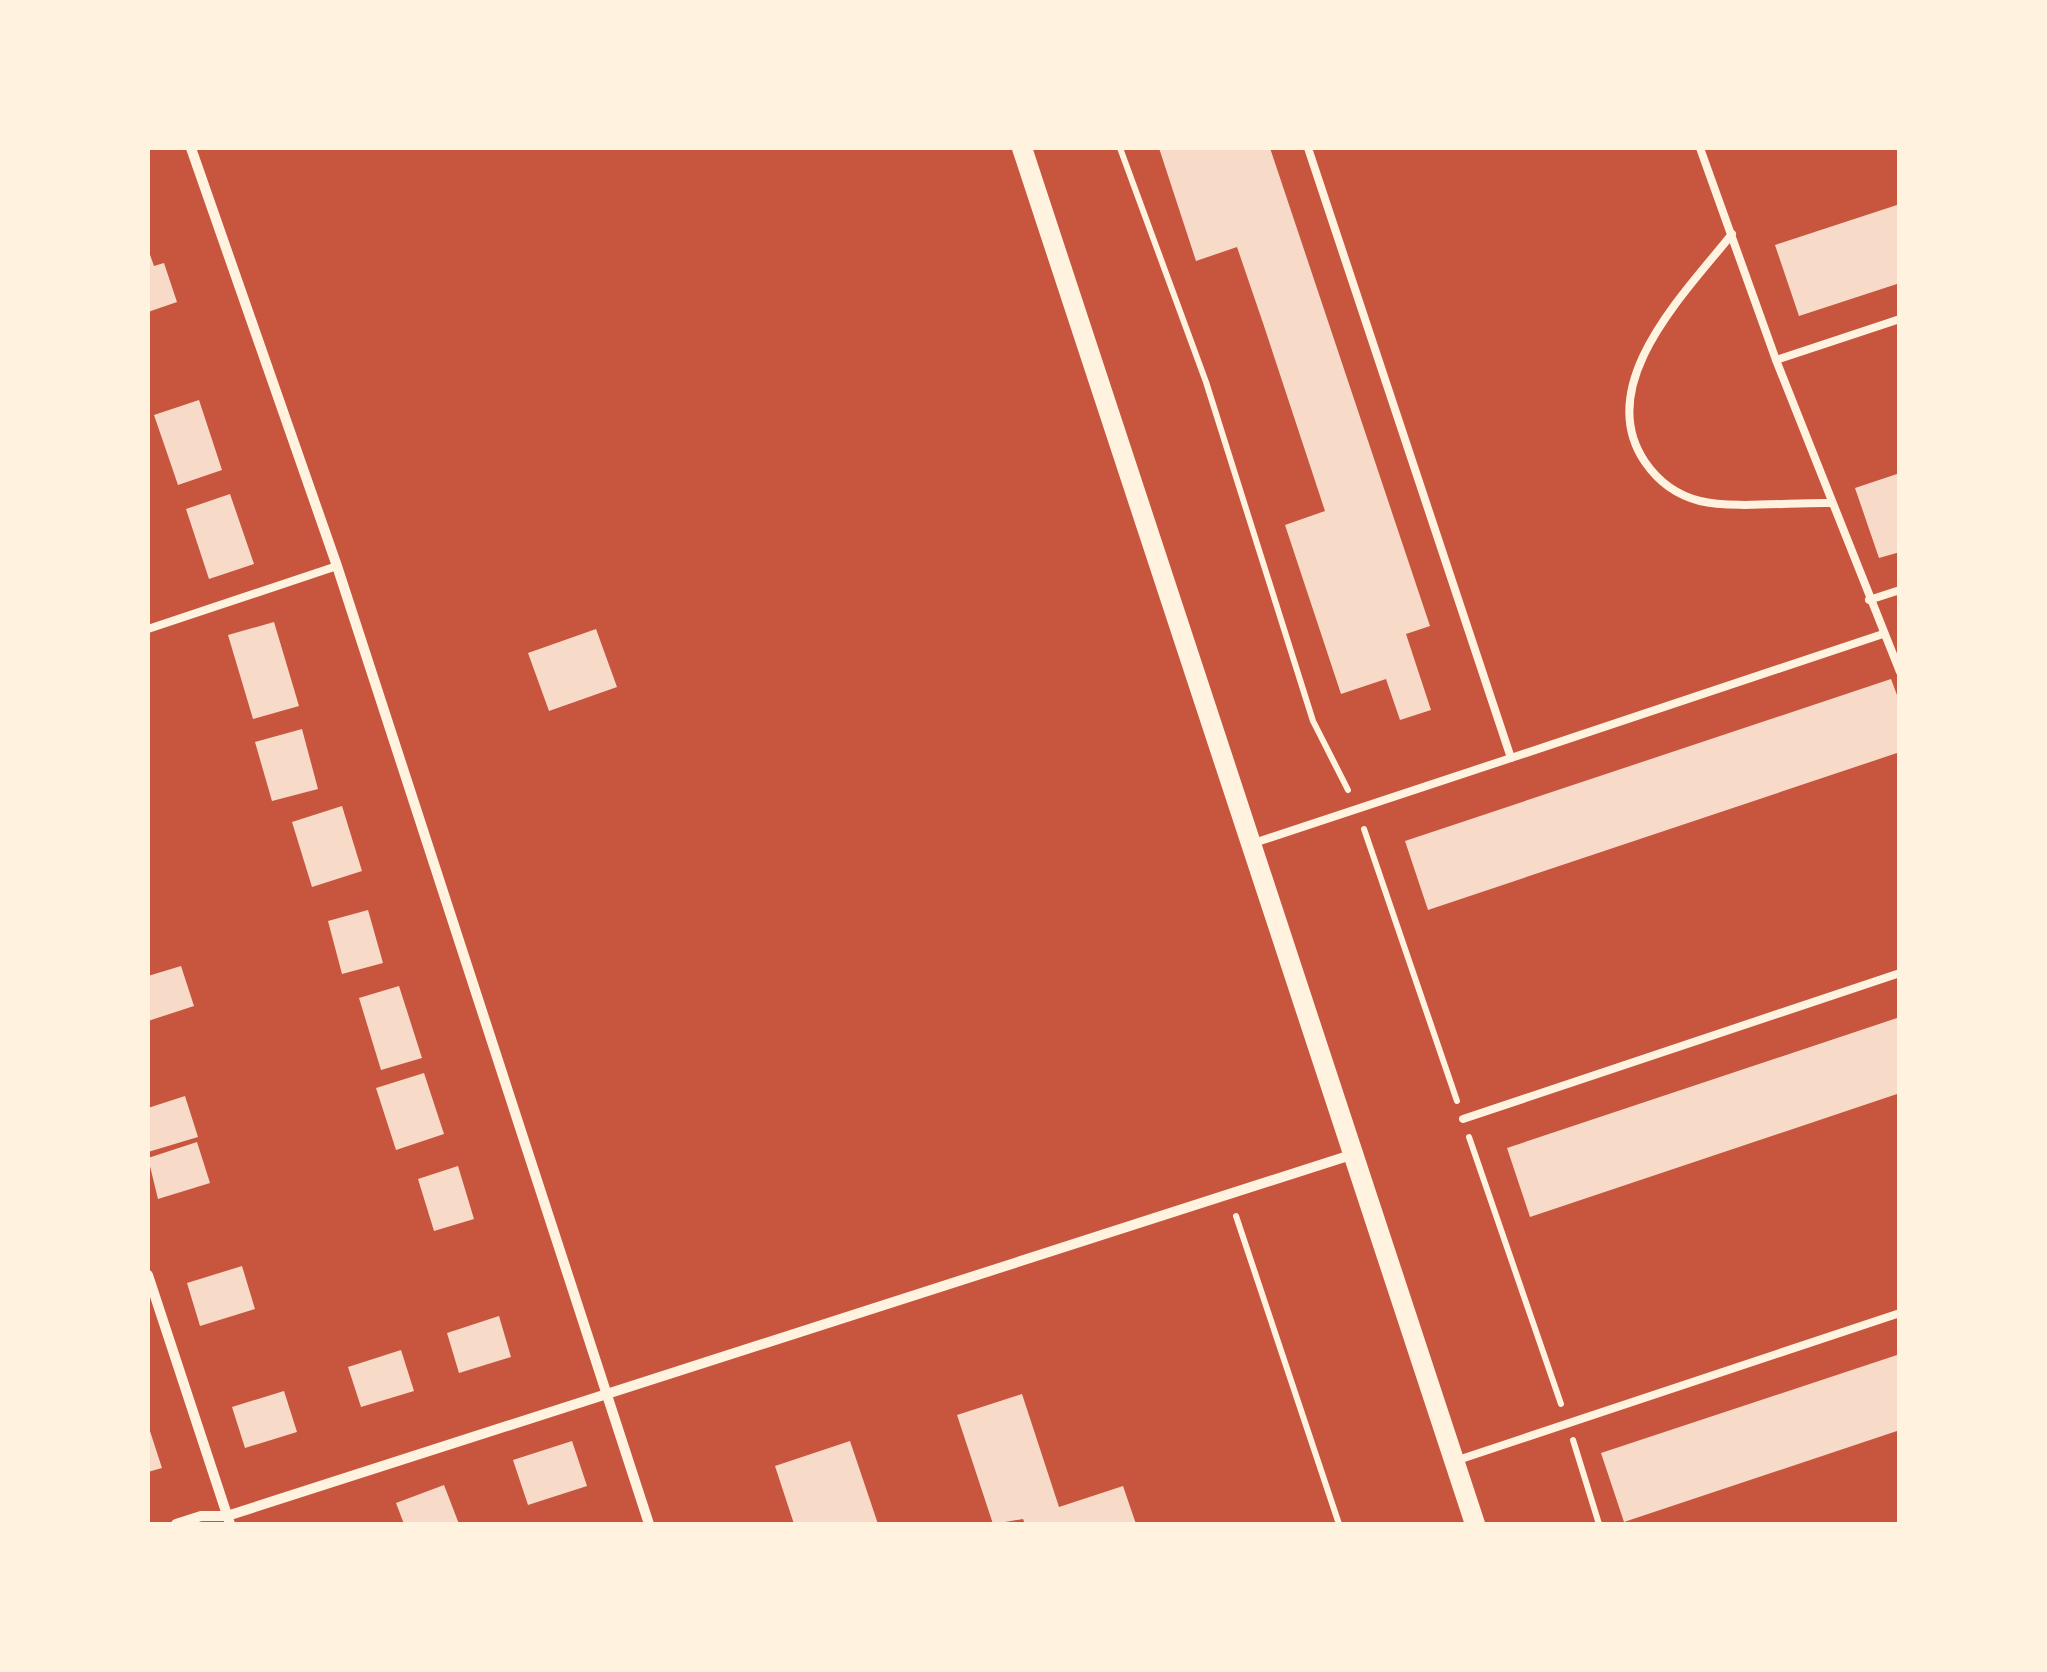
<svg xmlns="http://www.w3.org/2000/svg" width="2047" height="1672" font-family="'Exo 2',sans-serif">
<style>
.building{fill:#f7dbc8}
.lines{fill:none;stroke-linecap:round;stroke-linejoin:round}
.path{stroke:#fff3e0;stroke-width:6}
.service{stroke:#fff3e0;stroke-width:8}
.minor{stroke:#fff3e0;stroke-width:10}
.secondary{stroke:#fff3e0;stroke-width:20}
</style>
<rect width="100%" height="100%" fill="#c8553d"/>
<!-- building -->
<g class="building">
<polygon points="1159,148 1270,148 1430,626 1406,634 1431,710 1400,720 1386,679 1341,694 1285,525 1325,511 1263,323 1237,247 1196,261"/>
<polygon points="1900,204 1900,283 1799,316 1775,245"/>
<polygon points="148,249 154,266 164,263 177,302 148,312"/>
<polygon points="199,400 222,470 178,485 154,415"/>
<polygon points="1900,473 1900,552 1879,558 1855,488"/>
<polygon points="230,494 254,564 209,579 186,509"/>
<polygon points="274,622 299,706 253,719 228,635"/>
<polygon points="596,629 617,687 549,711 528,653"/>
<polygon points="1891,679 1900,703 1900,752 1428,910 1405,841"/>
<polygon points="302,729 318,789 272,801 255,742"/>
<polygon points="342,806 362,871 312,887 292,822"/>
<polygon points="368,910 383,963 342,974 328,921"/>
<polygon points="181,966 194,1006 148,1021 148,976"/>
<polygon points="399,986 422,1058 381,1070 359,998"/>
<polygon points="1900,1017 1900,1093 1530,1217 1507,1148"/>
<polygon points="424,1073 444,1134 396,1150 376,1088"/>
<polygon points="185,1096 198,1137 148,1152 148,1108"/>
<polygon points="197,1142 210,1183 158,1199 148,1158"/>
<polygon points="458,1166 474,1219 434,1231 418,1179"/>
<polygon points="242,1266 255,1309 200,1326 187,1283"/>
<polygon points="499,1316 511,1357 459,1373 447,1333"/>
<polygon points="401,1350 414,1391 361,1407 348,1367"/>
<polygon points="1900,1354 1900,1430 1624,1522 1601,1453"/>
<polygon points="284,1391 297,1432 245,1448 232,1407"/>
<polygon points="1022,1394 1059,1507 1123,1486 1136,1524 1025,1524 1023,1519 993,1524 957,1415"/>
<polygon points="148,1425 162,1468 148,1472"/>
<polygon points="572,1441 587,1486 528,1505 513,1460"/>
<polygon points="850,1441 878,1524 794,1524 775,1466"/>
<polygon points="444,1485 459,1524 404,1524 396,1503"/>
</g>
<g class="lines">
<!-- path -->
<g class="path">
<polyline points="1120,148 1206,382 1313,721 1348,790"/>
<polyline points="1364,829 1457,1101"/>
<polyline points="1469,1137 1561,1404"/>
<polyline points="1236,1216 1339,1524"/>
<polyline points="1573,1440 1599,1524"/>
</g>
<!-- service -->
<g class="service">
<polyline points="1308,148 1511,758 1883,634"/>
<polyline points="1700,148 1776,360 1900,672"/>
<path d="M1732,234C1686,292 1592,384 1645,462C1658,481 1676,495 1700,501C1731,509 1796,502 1831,503"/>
<polyline points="1776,360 1900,319"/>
<polyline points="1869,600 1900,590"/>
<polyline points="148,629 337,566"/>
<polyline points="1254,843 1511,758"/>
<polyline points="1463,1119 1900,973"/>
<polyline points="1458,1460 1900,1313"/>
</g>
<!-- minor -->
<g class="minor">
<polyline points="191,148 337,566 649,1524"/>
<polyline points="148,1275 230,1524"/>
<polyline points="176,1524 201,1516 227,1516 1351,1155"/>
</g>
<!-- secondary -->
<polyline class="secondary" points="1022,148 1475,1524"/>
</g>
<!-- border -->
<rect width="2047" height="1672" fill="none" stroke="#fff3e0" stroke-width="300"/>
</svg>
